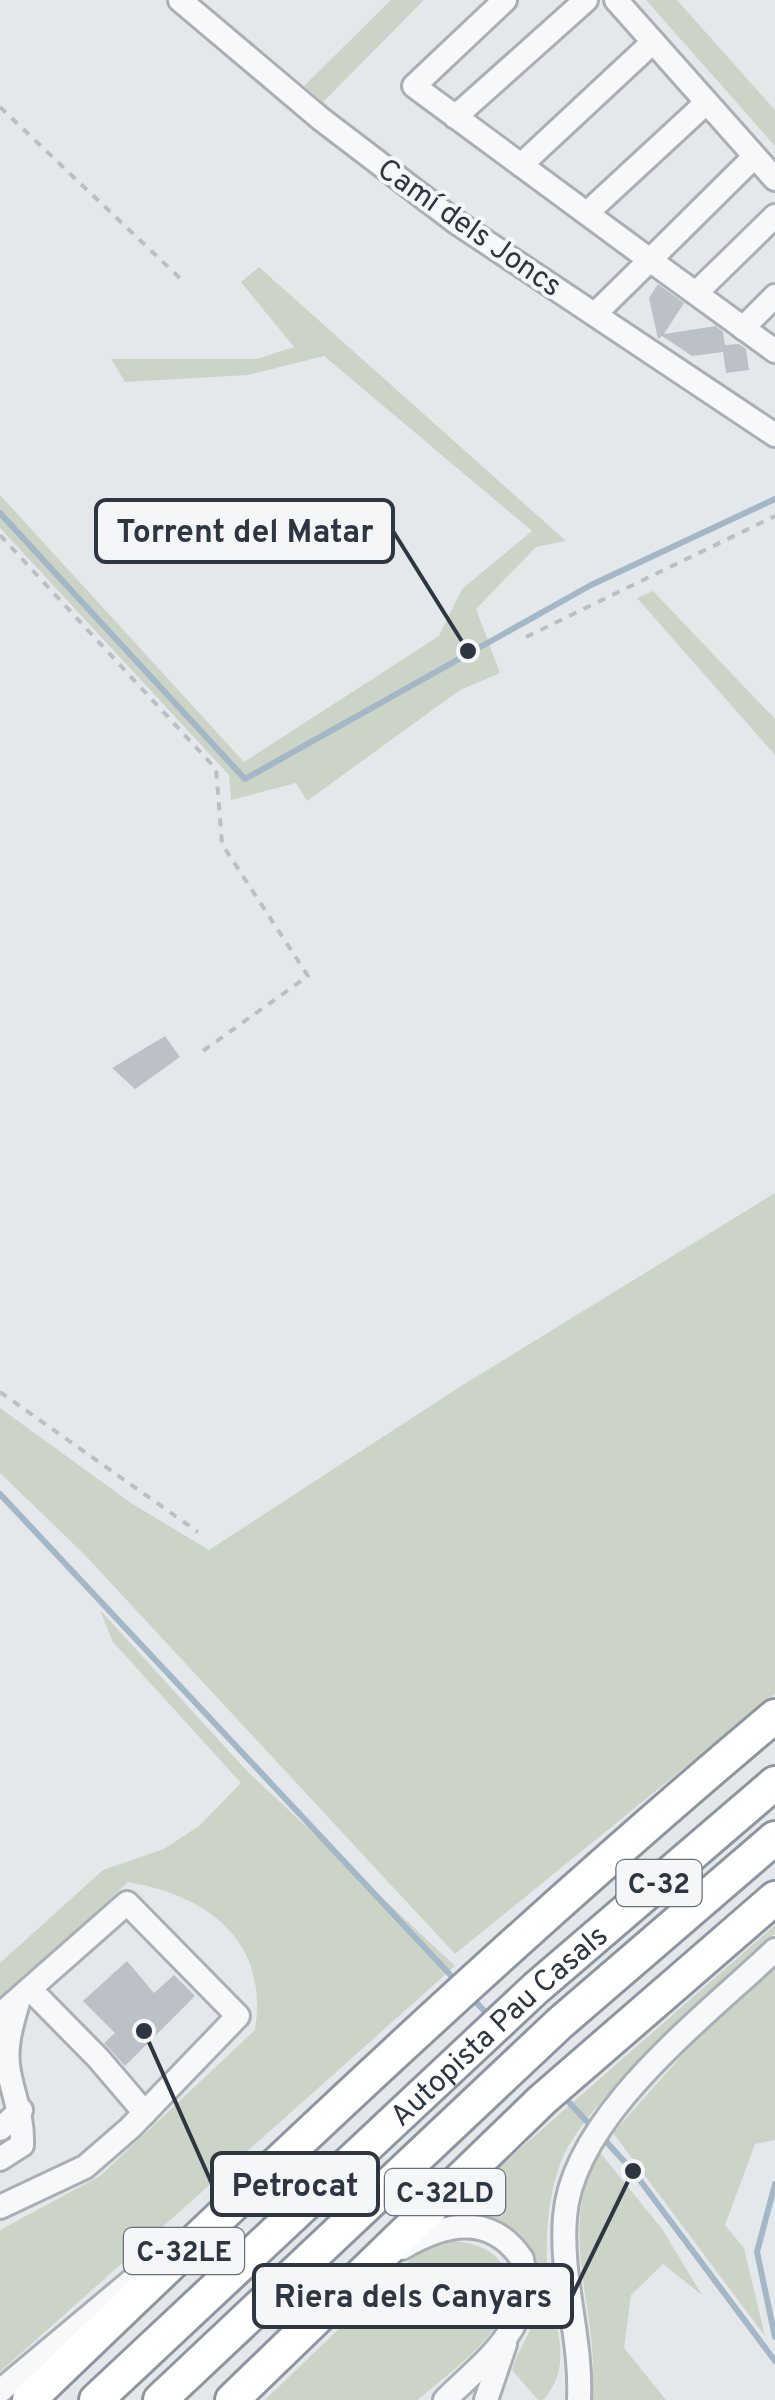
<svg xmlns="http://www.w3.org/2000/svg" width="775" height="2400" font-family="Overpass,sans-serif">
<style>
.green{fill:#cbd4c7}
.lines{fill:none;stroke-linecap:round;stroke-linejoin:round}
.stream{stroke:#a3b7c7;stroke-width:6}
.building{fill:#bcc1c7}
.minor-casing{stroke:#aaafb5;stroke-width:28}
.highway-casing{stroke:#8d96a0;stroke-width:38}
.path{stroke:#bbbec3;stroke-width:4;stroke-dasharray:8 8;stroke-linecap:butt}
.minor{stroke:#f7f8fa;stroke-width:22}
.highway{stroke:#fff;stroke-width:32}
.labels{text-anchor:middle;stroke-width:8;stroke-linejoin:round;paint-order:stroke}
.shield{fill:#f4f6f8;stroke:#697079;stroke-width:2.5}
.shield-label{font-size:28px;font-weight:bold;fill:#2e3642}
.street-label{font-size:30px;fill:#2e3642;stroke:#f4f6f8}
.leader{fill:none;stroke:#2e3642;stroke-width:4}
.callout-dot{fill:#2e3642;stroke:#f4f6f8;stroke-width:4}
.callout{fill:#f4f6f8;stroke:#2e3642;stroke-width:4}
.callout-label{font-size:32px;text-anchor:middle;font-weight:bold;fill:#2e3642}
</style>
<rect width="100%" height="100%" fill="#e5e8eb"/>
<!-- green -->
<g class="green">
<polygon points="391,0 424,0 323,102 304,86"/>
<polygon points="646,0 677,0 775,110 775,146"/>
<polygon points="259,267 566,541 536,547 476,609 500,673 460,690 307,801 296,783 231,800 229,775 0,528 0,495 244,762 439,636 462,589 532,531 324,356 248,375 125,382 111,359 257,359 294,347 241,282"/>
<polygon points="653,591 775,719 775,755 637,598"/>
<polygon points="775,1193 775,1694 455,1954 84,1554 0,1473 0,1408 131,1503 209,1550 458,1388"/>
<path d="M100,1610L248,1772L455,1966L0,2372V2230L100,2176L255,2030C269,1941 209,1896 128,1882L0,2003V1963L103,1870L164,1849L199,1826L241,1783L113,1642Z"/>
<path d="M775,1925V1933C721,1985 585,2098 561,2162C547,2198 544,2246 549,2284C554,2326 575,2365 543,2400H538L512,2370C518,2349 536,2325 538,2305C547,2239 504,2218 448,2212Z"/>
<polygon points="775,1968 775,2140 755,2144 725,2225 744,2248 765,2336 613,2133 693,2043"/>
<path d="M598,2150L662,2229L702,2295L663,2264L631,2295L624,2348L666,2400H592C601,2306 555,2242 598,2150Z"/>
<path d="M454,2241C473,2243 491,2248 502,2264C537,2314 450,2371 418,2400H265L410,2260L434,2245Z"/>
</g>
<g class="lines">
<!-- stream -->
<g class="stream">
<polyline points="0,513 245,779 591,585 775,499"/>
<polyline points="0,1494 457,1982"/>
<polyline points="472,1998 491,2018"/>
<polyline points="564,2097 593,2128"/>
<polyline points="602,2137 633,2171 775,2361"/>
<polyline points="775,2184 757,2252 775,2337"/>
</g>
</g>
<!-- building -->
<g class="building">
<polygon points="658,284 684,303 664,334 716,326 723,332 725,345 739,344 746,349 749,370 726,373 723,352 692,356 662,336 658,339 649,298"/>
<polygon points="165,1036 180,1057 135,1089 112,1068"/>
<polygon points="127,1961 154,1993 174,1975 195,1996 125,2066 104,2043 115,2033 83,2001"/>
</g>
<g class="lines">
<!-- minor casing -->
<g class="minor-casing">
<g id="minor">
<polyline points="180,0 321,119 456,222 775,435"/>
<polyline points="505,0 414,86 650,260 754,157"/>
<polyline points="616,0 775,179"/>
<polyline points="455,117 586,0"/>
<polyline points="521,165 653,42"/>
<polyline points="587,213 706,103"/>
<polyline points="696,293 775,216"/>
<polyline points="595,314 650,260 775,351"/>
<polyline points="743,328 775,296"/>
<polyline points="30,1989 98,2058 145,2113"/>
<polyline points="0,2015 127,1903 238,2016 130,2128 85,2167 0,2207"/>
<polyline points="0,2129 21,2110"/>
<path d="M0,2159L22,2145C23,2117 14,2098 9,2072C4,2047 12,2023 19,1999"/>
<path d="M402,2248C444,2223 490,2212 522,2259C537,2326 487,2358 445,2400"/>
<polyline points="0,2391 147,2268"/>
<polyline points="486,2400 505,2344"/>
<path d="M579,2400C582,2338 560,2279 565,2217C572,2116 706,2016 775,1950"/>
</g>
</g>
<!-- highway casing -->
<g class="highway-casing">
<g id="highway">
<path d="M29,2400C272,2166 517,1933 775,1716"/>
<path id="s1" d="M96,2400L536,1988L775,1783"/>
<polyline points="160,2400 560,2023 775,1838"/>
<polyline points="232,2400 542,2100 775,1898"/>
</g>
</g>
<!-- path -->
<g class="path">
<polyline points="0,107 185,283"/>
<polyline points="0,535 216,769 222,844 308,976 200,1053"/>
<polyline points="526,637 775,516"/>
<polyline points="0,1392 198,1532"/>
</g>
<!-- minor -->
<use href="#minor" class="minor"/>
<!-- highway -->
<use href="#highway" class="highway"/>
</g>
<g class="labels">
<!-- shield labels -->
<g class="shield">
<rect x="616.5" y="1860" width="85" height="46" rx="8"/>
<rect x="385" y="2169" width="120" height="46" rx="8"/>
<rect x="124" y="2228" width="120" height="46" rx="8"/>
</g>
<g class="shield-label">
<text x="659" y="1893">C-32</text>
<text x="445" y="2202">C-32LD</text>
<text x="184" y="2261">C-32LE</text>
</g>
<!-- street labels -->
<g class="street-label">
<text transform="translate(470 227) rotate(35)" y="10">Camí dels Joncs</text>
<text dy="10" stroke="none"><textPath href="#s1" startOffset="550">Autopista Pau Casals</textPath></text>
</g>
</g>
<!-- callouts -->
<path class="leader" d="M468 651L393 531M144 2031L212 2184M633 2171L572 2296"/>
<g class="callout-dot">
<circle cx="468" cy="651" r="10"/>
<circle cx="144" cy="2031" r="10"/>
<circle cx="633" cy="2171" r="10"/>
</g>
<g class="callout">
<rect x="96" y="500" width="297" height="62" rx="10"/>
<rect x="212" y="2153" width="166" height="62" rx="10"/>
<rect x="254" y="2265" width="318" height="62" rx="10"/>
</g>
<g class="callout-label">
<text x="245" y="542">Torrent del Matar</text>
<text x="295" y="2196">Petrocat</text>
<text x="413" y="2307">Riera dels Canyars</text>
</g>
</svg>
